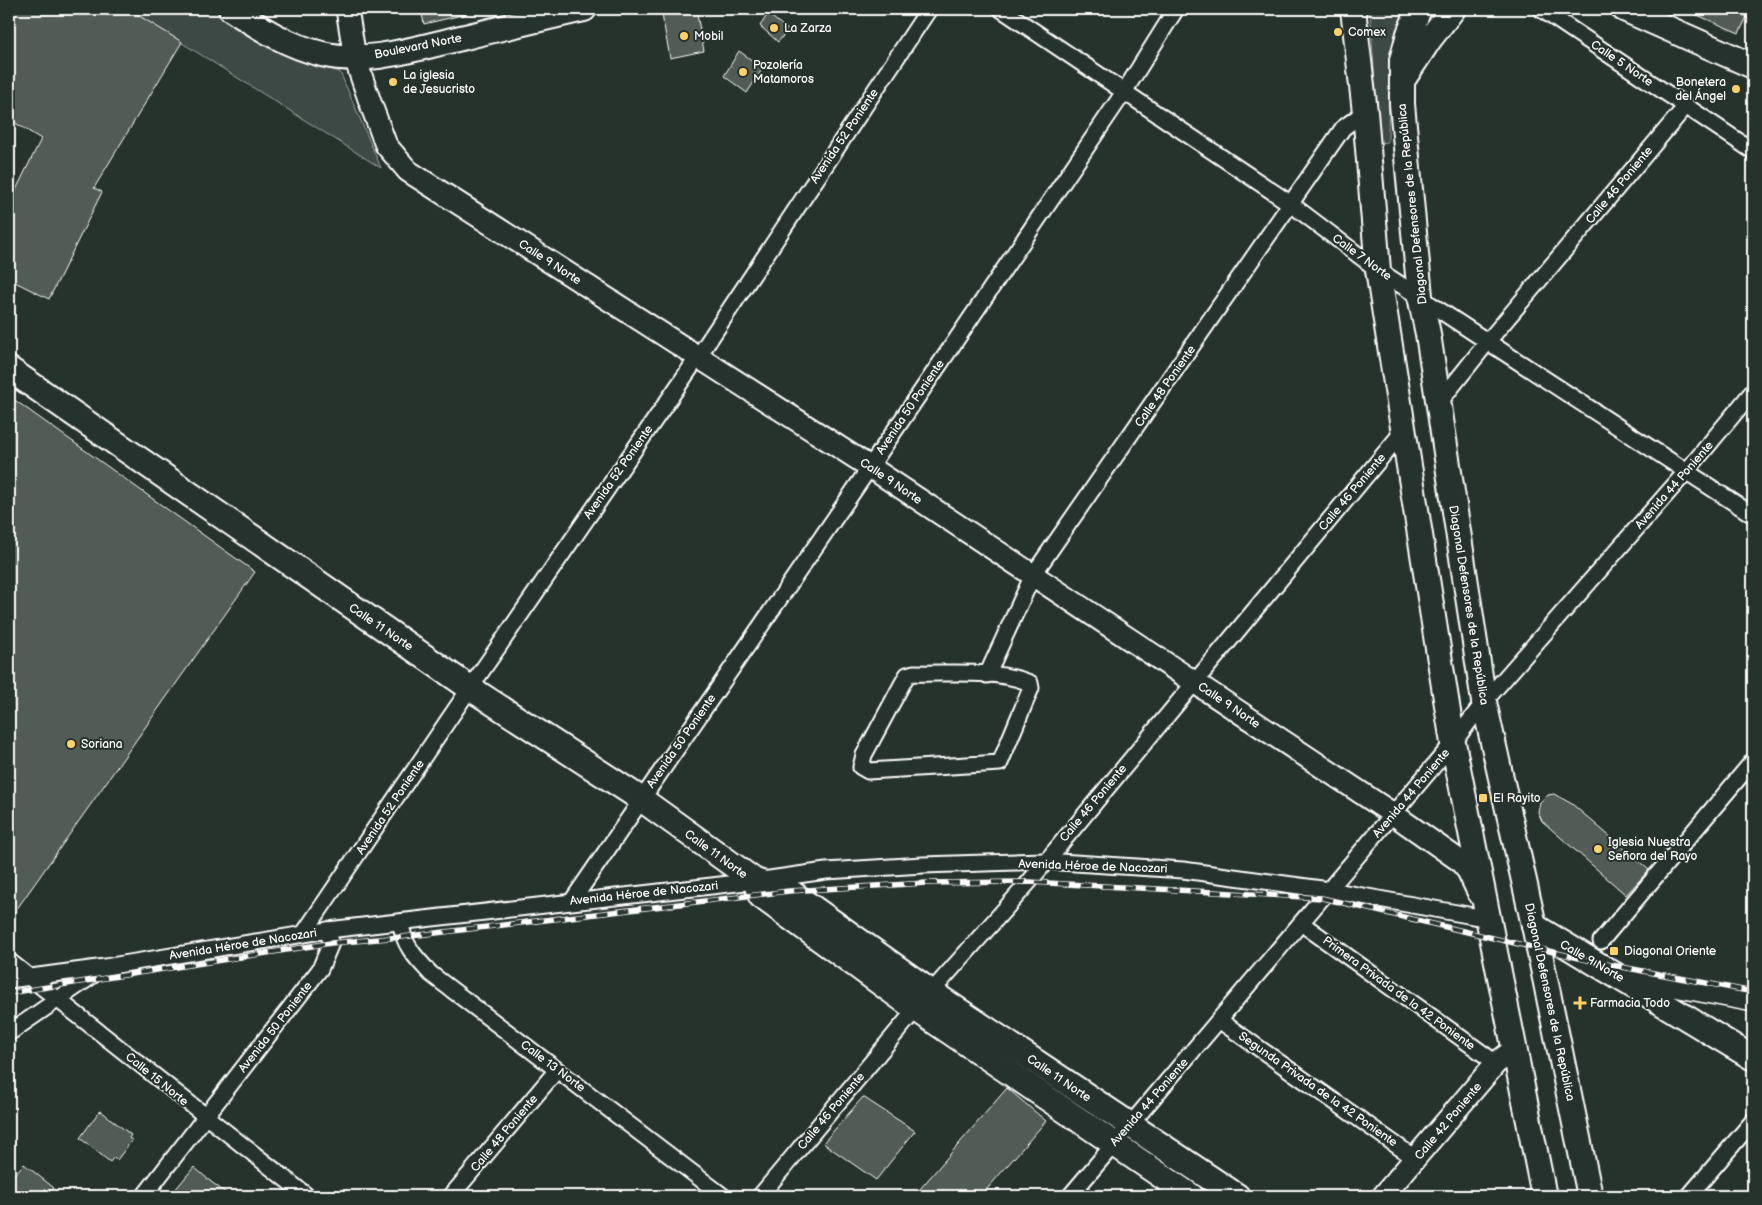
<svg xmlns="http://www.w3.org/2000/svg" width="1762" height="1205" font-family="'Balsamiq Sans',sans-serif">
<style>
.green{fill:#3e4944;stroke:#9ea4a2}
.building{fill:#515c57;stroke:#fff}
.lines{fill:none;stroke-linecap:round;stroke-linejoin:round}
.minor-casing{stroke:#fff;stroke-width:19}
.tertiary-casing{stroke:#fff;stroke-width:22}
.secondary-casing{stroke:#fff;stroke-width:25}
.primary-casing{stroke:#fff;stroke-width:28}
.minor{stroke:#26332d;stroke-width:15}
.tertiary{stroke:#26332d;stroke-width:19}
.secondary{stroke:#26332d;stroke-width:21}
.primary{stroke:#26332d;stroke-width:24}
.rail-casing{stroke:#fff;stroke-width:5.5}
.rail{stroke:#26332d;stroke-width:4;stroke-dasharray:11;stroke-linecap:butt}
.poi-dot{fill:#ffd166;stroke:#26332d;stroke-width:2}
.labels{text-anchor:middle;stroke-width:4;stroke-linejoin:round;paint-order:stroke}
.poi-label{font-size:12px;fill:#fff;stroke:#26332d;text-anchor:start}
.street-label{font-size:12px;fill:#fff;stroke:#26332d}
</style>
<rect width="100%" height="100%" fill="#26332d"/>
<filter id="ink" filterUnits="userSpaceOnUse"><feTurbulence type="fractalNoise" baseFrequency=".02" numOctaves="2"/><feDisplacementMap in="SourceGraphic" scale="10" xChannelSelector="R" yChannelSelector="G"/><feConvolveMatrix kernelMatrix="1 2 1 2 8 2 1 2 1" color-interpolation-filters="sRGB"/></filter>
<g filter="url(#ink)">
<!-- green -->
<g class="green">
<polygon points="128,9 215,9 255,35 310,64 340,72 381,168"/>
<path d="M1370,9H1404C1387,52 1389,96 1388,142L1379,143Z"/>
</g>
<!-- building -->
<g class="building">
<polygon points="9,9 128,9 182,42 94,188 102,192 49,299 9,279 9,204 41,139 9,119"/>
<polygon points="421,9 465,9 466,14 424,24"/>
<polygon points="696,9 704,51 670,58 662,15"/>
<polygon points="1683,9 1729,9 1747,17 1739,33"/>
<polygon points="768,14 788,30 778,42 760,26"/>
<polygon points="739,51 763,68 747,93 724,76"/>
<polygon points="9,396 255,572 9,920"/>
<polygon points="1554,794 1572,804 1649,870 1626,895 1542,821 1538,812 1540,802 1548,795"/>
<polygon points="1007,1088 1046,1121 981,1196 914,1196"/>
<polygon points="863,1097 915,1131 876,1180 823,1143"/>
<polygon points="101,1111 131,1135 129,1138 132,1140 117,1160 114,1157 110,1162 80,1138 98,1113"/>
<polygon points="24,1164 54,1188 48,1196 9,1196 9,1180"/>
<polygon points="194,1167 210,1181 230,1196 170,1196"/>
</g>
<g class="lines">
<!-- minor casing -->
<g class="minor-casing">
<g id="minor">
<polyline points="1001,9 1291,204 1378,270 1753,515"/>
<polyline points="1541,9 1753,151"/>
<polyline points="1438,404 1489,340 1686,106"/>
<path d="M914,673C951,674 996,669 1030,683L1031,688L1000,763L868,771L861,767L864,755L907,675Z"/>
<polyline points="987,675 1033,575 1343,128 1365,112"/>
<polyline points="572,901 870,467 1124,92 1176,9"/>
<path d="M401,923C403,945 416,958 431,974L723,1196"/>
<polyline points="1301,923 1496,1063"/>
<polyline points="304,933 470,688 698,357 929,9"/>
<polyline points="1601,941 1753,761"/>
<polyline points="9,961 307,1196"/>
<polyline points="9,980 105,967 328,930 755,881 826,871 923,865 1044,861 1183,870 1329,890 1490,919"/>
<polyline points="1219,1020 1416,1159"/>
<polyline points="9,1033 102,969"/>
<polyline points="144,1196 320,969 331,943 328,930"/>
<polyline points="451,1196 557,1070"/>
<polyline points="760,1196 916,1009 1029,882 1404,430"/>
<polyline points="1070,1196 1453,743 1484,702 1686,472 1753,391"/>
<polyline points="1689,1196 1753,1121"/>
</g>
</g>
<!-- tertiary casing -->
<g class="tertiary-casing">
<polyline id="tertiary" points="1627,978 1753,1002"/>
</g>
<!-- secondary casing -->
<g class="secondary-casing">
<g id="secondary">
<polyline points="347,9 355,58 370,102 386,145 408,171 870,467 1393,814 1460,861 1468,871 1479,894"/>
<polyline points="1383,1196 1496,1063 1515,1049"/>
</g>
</g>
<!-- primary casing -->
<g class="primary-casing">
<g id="primary">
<path d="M231,9C260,28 288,46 322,54C368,65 417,48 461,38C502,28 543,18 584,9"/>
<polyline points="1353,9 1365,112 1378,270 1453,743 1544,1196"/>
<polyline points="1419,9 1409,34 1402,60 1402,104 1420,296 1428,334 1484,702 1535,930 1590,1196"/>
<polyline points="1624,9 1753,66"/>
<polyline points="1404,78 1429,40 1453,9"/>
<polyline points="9,369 470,688 641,799 755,881 789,891 931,992 1237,1196"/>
<polyline points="755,881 761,896 916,1009 1191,1196"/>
<polyline points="1534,926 1753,1058"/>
</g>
</g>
<!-- minor -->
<use href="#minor" class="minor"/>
<!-- tertiary -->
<use href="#tertiary" class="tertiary"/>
<!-- secondary -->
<use href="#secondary" class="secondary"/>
<!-- primary -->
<use href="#primary" class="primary"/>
<!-- rail casing -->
<g class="rail-casing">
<polyline id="rail" points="9,993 331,943 402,937 789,891 927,883 1029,882 1322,898 1596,962 1753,992"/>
</g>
<!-- rail -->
<use href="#rail" class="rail"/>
</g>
</g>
<!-- markers -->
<g class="poi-dot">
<circle cx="774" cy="28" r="5"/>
<circle cx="1338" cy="32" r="5"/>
<circle cx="684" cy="36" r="5"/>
<circle cx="743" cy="72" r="5"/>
<circle cx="393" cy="82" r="5"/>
<circle cx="1736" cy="89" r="5"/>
<circle cx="71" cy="744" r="5"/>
<rect x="1478" y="793" width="10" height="10" rx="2.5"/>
<circle cx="1598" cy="849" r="5"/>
<rect x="1609" y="946" width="10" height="10" rx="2.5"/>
<path d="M1577.5 995.5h5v5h5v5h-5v5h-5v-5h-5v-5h5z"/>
</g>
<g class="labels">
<!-- poi labels -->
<g class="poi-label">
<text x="784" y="32">La Zarza</text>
<text x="1348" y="36">Comex</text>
<text x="694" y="40">Mobil</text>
<text x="753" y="69">Pozolería<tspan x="753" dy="14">Matamoros</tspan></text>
<text x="403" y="79">La iglesia<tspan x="403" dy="14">de Jesucristo</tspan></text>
<text x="1726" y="86" text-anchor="end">Bonetera<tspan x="1726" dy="14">del Ángel</tspan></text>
<text x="81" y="748">Soriana</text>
<text x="1493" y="802">El Rayito</text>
<text x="1608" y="846">Iglesia Nuestra<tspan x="1608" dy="14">Señora del Rayo</tspan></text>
<text x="1624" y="955">Diagonal Oriente</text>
<text x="1590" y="1007">Farmacia Todo</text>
</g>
<!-- street labels -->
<g class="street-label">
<text transform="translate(418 46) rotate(-11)" y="4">Boulevard Norte</text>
<text transform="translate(1622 63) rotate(34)" y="4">Calle 5 Norte</text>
<text transform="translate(844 136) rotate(-56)" y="4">Avenida 52 Poniente</text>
<text transform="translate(1619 185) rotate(-50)" y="4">Calle 46 Poniente</text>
<text transform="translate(1412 204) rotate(-96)" y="4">Diagonal Defensores de la República</text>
<text transform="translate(1362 257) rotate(36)" y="4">Calle 7 Norte</text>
<text transform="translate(550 262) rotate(33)" y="4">Calle 9 Norte</text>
<text transform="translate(1165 386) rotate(-55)" y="4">Calle 48 Poniente</text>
<text transform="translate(910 407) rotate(-56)" y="4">Avenida 50 Poniente</text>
<text transform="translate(618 472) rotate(-55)" y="4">Avenida 52 Poniente</text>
<text transform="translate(891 481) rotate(34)" y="4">Calle 9 Norte</text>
<text transform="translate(1674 485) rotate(-49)" y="4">Avenida 44 Poniente</text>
<text transform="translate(1352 492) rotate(-50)" y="4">Calle 46 Poniente</text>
<text transform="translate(1469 605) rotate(81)" y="4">Diagonal Defensores de la República</text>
<text transform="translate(381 627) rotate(34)" y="4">Calle 11 Norte</text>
<text transform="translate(1229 705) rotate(34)" y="4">Calle 9 Norte</text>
<text transform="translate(681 741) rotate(-55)" y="4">Avenida 50 Poniente</text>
<text transform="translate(1411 793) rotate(-50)" y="4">Avenida 44 Poniente</text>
<text transform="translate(1093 803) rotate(-50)" y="4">Calle 46 Poniente</text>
<text transform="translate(390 807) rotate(-56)" y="4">Avenida 52 Poniente</text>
<text transform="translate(716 854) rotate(36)" y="4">Calle 11 Norte</text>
<text transform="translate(1093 866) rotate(2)" y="4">Avenida Héroe de Nacozari</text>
<text transform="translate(644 893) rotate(-6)" y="4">Avenida Héroe de Nacozari</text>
<text transform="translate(243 944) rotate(-9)" y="4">Avenida Héroe de Nacozari</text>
<text transform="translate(1592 961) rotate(30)" y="4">Calle 9 Norte</text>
<text transform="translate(1399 993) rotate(36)" y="4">Primera Privada de la 42 Poniente</text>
<text transform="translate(1550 1002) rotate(78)" y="4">Diagonal Defensores de la República</text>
<text transform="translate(275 1027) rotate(-52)" y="4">Avenida 50 Poniente</text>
<text transform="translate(553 1066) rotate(37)" y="4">Calle 13 Norte</text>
<text transform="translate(1059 1078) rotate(34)" y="4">Calle 11 Norte</text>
<text transform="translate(157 1079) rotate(39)" y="4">Calle 15 Norte</text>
<text transform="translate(1318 1089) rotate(35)" y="4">Segunda Privada de la 42 Poniente</text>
<text transform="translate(1149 1102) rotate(-49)" y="4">Avenida 44 Poniente</text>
<text transform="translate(831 1111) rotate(-50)" y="4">Calle 46 Poniente</text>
<text transform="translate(1448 1121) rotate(-50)" y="4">Calle 42 Poniente</text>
<text transform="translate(504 1133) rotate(-50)" y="4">Calle 48 Poniente</text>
</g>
</g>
<!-- margin -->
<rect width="1762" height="1205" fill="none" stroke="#26332d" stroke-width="30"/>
<rect x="15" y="15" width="1732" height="1175" fill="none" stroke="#fff" stroke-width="2" filter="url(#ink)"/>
</svg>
